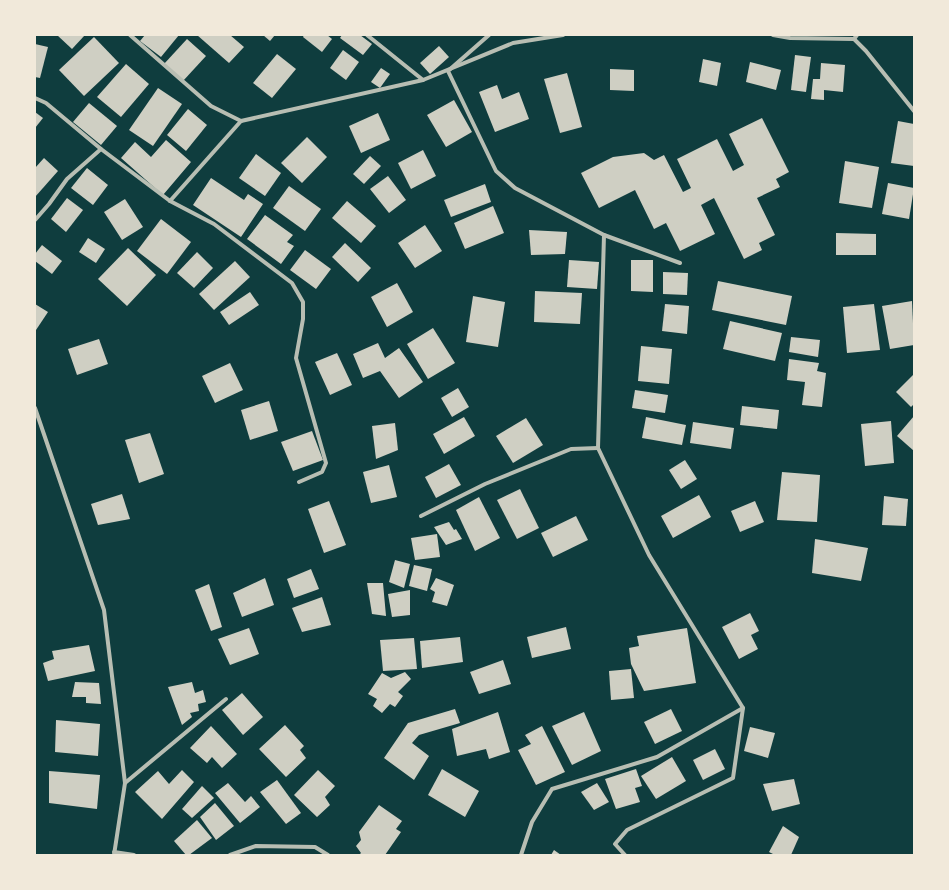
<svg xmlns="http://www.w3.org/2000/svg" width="949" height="890" font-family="Lato,sans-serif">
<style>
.building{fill:#cfcfc3}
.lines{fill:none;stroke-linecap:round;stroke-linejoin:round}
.minor{stroke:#b8beb3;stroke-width:4}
</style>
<rect width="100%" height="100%" fill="#0f3d3e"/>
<!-- building -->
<g class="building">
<polygon points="57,35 85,35 72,49"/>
<polygon points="145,35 179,35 161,57 140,41"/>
<polygon points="197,35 230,35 244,47 229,63"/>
<polygon points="263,35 275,35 270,41"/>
<polygon points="304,35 327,35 332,39 322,52 303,37"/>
<polygon points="342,35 360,35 372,44 363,55 340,38"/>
<polygon points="94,37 119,63 84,96 59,70"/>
<polygon points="187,39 206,56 183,81 164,64"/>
<polygon points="35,44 48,47 40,78 35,77"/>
<polygon points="439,46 449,57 430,74 420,63"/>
<polygon points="343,50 359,62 346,80 330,68"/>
<polygon points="277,54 296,69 272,98 253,83"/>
<polygon points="795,55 811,57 806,92 791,90"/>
<polygon points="703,59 721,63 717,86 699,82"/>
<polygon points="750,62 781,70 776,90 746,82"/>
<polygon points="821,63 845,65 843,92 824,90 824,100 811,99 813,79 820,79"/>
<polygon points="126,64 149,84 121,117 97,97"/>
<polygon points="381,68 390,74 380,88 371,82"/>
<polygon points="610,69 634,70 634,91 610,90"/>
<polygon points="567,73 582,127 560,133 544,79"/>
<polygon points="497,85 502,99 519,92 529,119 495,132 479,92"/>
<polygon points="158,88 182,104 153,146 129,130"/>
<polygon points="454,100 472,132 446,147 427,115"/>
<polygon points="89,103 117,126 101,145 73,122"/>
<polygon points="188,109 207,125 186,151 167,135"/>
<polygon points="35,112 43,118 35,128"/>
<polygon points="378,113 390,140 361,153 349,126"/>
<polygon points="762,118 789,172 776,179 780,187 757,198 775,235 759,243 762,250 744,259 714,198 701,205 715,234 680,251 666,223 654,229 635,190 599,208 581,173 613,157 644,153 654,160 664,155 683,192 691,188 677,159 717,139 733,171 744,165 729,134"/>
<polygon points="898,121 914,124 914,166 891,163"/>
<polygon points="307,137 327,157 302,183 281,163"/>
<polygon points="166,140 191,162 163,195 121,158 135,142 151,157"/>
<polygon points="423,150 436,176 411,189 398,163"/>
<polygon points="256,154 281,173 265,196 239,178"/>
<polygon points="370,156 381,166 364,184 353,174"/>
<polygon points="44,158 58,171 35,197 35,168"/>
<polygon points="845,161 879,167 872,208 839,203"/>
<polygon points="87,168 108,185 93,205 71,188"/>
<polygon points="388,176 406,200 389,213 370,189"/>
<polygon points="211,178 244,200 248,194 263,204 241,237 193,205"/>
<polygon points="888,183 914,188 909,219 882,214"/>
<polygon points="485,184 491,202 451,217 444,200"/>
<polygon points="289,186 321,209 305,231 273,208"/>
<polygon points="67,198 83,210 66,232 51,219"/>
<polygon points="125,199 143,227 122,240 104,212"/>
<polygon points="347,201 376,226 361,243 332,218"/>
<polygon points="493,206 504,233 465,249 454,223"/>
<polygon points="265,215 293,235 287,242 294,246 281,264 247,239"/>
<polygon points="161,219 191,242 167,274 137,251"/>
<polygon points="425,225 442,251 415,268 398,243"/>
<polygon points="529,230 567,232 565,254 531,255"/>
<polygon points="836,233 876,234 876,255 836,255"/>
<polygon points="88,238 105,249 96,263 79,252"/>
<polygon points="345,243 371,268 358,282 332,257"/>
<polygon points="42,245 62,261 52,274 35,261 35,254"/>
<polygon points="128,248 156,275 127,306 98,279"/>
<polygon points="305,250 331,269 316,289 290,270"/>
<polygon points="197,252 213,268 194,288 177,273"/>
<polygon points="569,260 599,262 597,289 567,287"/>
<polygon points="631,260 653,260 653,292 631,291"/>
<polygon points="235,261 250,277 214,310 199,294"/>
<polygon points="663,272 688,273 687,295 663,294"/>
<polygon points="718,281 792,296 786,325 712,310"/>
<polygon points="397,283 413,312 387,327 371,297"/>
<polygon points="535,291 582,293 580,324 534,322"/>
<polygon points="250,292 259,305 229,325 220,312"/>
<polygon points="473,296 505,302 498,347 466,342"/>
<polygon points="912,301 914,345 890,349 882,306"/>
<polygon points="35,304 48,312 36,330 35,330"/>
<polygon points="665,304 689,306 687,334 662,331"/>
<polygon points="874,304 880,350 847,353 843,307"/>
<polygon points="730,321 782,333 775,361 723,349"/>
<polygon points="433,328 455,363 428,379 407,344"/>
<polygon points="791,337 820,340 818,357 789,352"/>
<polygon points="99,339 108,364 77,375 68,349"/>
<polygon points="378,343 385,358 399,348 423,382 399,398 380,371 363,378 353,354"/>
<polygon points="641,346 672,349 669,384 638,381"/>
<polygon points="337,353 352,385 330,395 315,362"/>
<polygon points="789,359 819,363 817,371 826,373 822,407 802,405 805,382 787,380"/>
<polygon points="230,363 243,390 215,403 202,376"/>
<polygon points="914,374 914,404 911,407 896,392"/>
<polygon points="458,388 469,407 452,417 441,398"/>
<polygon points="635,390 668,395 665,413 632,408"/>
<polygon points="269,401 278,431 250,440 241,410"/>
<polygon points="742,406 779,410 777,429 740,425"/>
<polygon points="914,416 914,451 897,436"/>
<polygon points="464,417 475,436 444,454 433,434"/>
<polygon points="646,417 686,425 682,445 642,438"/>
<polygon points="526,418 543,445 513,463 496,436"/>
<polygon points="891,421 894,463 865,466 861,424"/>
<polygon points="693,422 734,428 731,449 690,443"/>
<polygon points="395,423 398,450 376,459 372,426"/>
<polygon points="312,431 323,460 293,471 281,442"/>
<polygon points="150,433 164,474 139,483 125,440"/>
<polygon points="685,460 697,479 681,489 669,470"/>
<polygon points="449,464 461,485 436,498 425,477"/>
<polygon points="389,465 397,497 371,503 363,472"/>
<polygon points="782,472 820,475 817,522 777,520"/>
<polygon points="520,489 539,528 517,539 497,500"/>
<polygon points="122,494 130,519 98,525 91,504"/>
<polygon points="699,495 711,517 673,538 661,516"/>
<polygon points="884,496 908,499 906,526 882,525"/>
<polygon points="479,497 500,538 475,551 456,510"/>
<polygon points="329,501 346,545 324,553 308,509"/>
<polygon points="755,501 764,522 740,532 731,511"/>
<polygon points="576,516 588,540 553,557 541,533"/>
<polygon points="449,522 454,530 456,529 462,539 446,545 434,527"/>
<polygon points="437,534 440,557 415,560 411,538"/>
<polygon points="815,539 868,548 861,581 812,573"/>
<polygon points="395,560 410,564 404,588 389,582"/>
<polygon points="414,565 432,569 427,591 409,586"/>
<polygon points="311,569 319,589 294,598 287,579"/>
<polygon points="265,578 274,605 242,617 233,593"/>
<polygon points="436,578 454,585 447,606 432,602 435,592 430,589"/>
<polygon points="367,583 383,583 386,616 372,614"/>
<polygon points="209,584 222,627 211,631 195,590"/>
<polygon points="410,590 410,615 392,617 388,594"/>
<polygon points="322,597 331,625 302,632 292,608"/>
<polygon points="750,613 759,631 751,635 758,649 739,659 722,627"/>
<polygon points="566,627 571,649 532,658 527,637"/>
<polygon points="249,628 259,654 230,665 218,639"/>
<polygon points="687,628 696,683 644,691 631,664 629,648 639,646 637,636"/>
<polygon points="460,637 463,662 422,668 420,641"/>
<polygon points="414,638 417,669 383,671 380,640"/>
<polygon points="89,645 95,671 48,681 43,663 54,659 52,651"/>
<polygon points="503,660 511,684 479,694 470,672"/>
<polygon points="631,669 634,698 611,700 609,671"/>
<polygon points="405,672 411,679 398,692 403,696 395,707 390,704 382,713 373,706 377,699 368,694 382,673 391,678"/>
<polygon points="75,682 99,683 101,704 86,703 86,697 72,697"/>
<polygon points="192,682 195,693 203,690 206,702 198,704 199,711 190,713 192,717 182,725 168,687"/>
<polygon points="242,693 263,717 243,735 222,710"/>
<polygon points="455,709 460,723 419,735 412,743 429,756 414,780 384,758 408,723"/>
<polygon points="671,709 682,731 655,744 644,722"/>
<polygon points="498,712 510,752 489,759 486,749 457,756 452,729"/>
<polygon points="584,712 601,751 572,765 552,726"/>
<polygon points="56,720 100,724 98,756 55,752"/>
<polygon points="285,725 304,746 300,750 306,758 286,777 259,749"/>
<polygon points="211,726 237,754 222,768 212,757 207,763 190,748"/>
<polygon points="542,726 565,772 536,785 518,750 531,744 525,735"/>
<polygon points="750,727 775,733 768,758 744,751"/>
<polygon points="715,749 725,769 703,780 693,760"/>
<polygon points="672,757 686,781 656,799 641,776"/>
<polygon points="442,769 479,791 465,817 428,795"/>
<polygon points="636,769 642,786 635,788 640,802 616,809 605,779"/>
<polygon points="182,770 194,782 162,819 135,792 158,771 169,784"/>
<polygon points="318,770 335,786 325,797 330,805 317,817 294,795"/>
<polygon points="49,771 100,775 97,809 49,803"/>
<polygon points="794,779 800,804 772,811 763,784"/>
<polygon points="277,780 301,813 286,824 260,792"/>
<polygon points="228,783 245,802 251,796 260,807 240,823 215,793"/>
<polygon points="597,783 609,802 594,810 581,792"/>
<polygon points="202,786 214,798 192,818 182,809"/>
<polygon points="215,803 234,826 216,840 200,817"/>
<polygon points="379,805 402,821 396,829 401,832 385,855 359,855 361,853 356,846 361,840 359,832"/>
<polygon points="197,820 212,838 189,855 186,855 174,841"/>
<polygon points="783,826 799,837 791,855 775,855 769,852"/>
<polygon points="554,850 561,855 551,855"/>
</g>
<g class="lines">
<!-- minor -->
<g class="minor">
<polyline points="130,35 211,106 241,121"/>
<polyline points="367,35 423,80"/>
<polyline points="489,35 448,71 496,171 515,188 604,235 598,448 649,555 743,708 733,778 627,830 615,844 625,855"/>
<polyline points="773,35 790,38 854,39 857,35"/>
<polyline points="854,39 866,51 914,111"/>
<polyline points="35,98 46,103 101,149 170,201"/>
<polyline points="35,220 49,204 67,179 101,149"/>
<polyline points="604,235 680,263"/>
<polyline points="35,408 104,610 125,783"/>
<polyline points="299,482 322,472 326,463 296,358 303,319 303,302 292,283 214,224 170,201 241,121 423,80 513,43 563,35"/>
<polyline points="421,516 485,484 571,449 598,448"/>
<polyline points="114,852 134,855"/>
<polyline points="114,855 125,783 226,699"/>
<polyline points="230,855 256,846 315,847 328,855"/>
<polyline points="521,855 532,822 552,789 657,757 743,708"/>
</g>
</g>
<!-- border -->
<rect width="949" height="890" fill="none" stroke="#f1e9da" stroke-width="72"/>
</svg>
